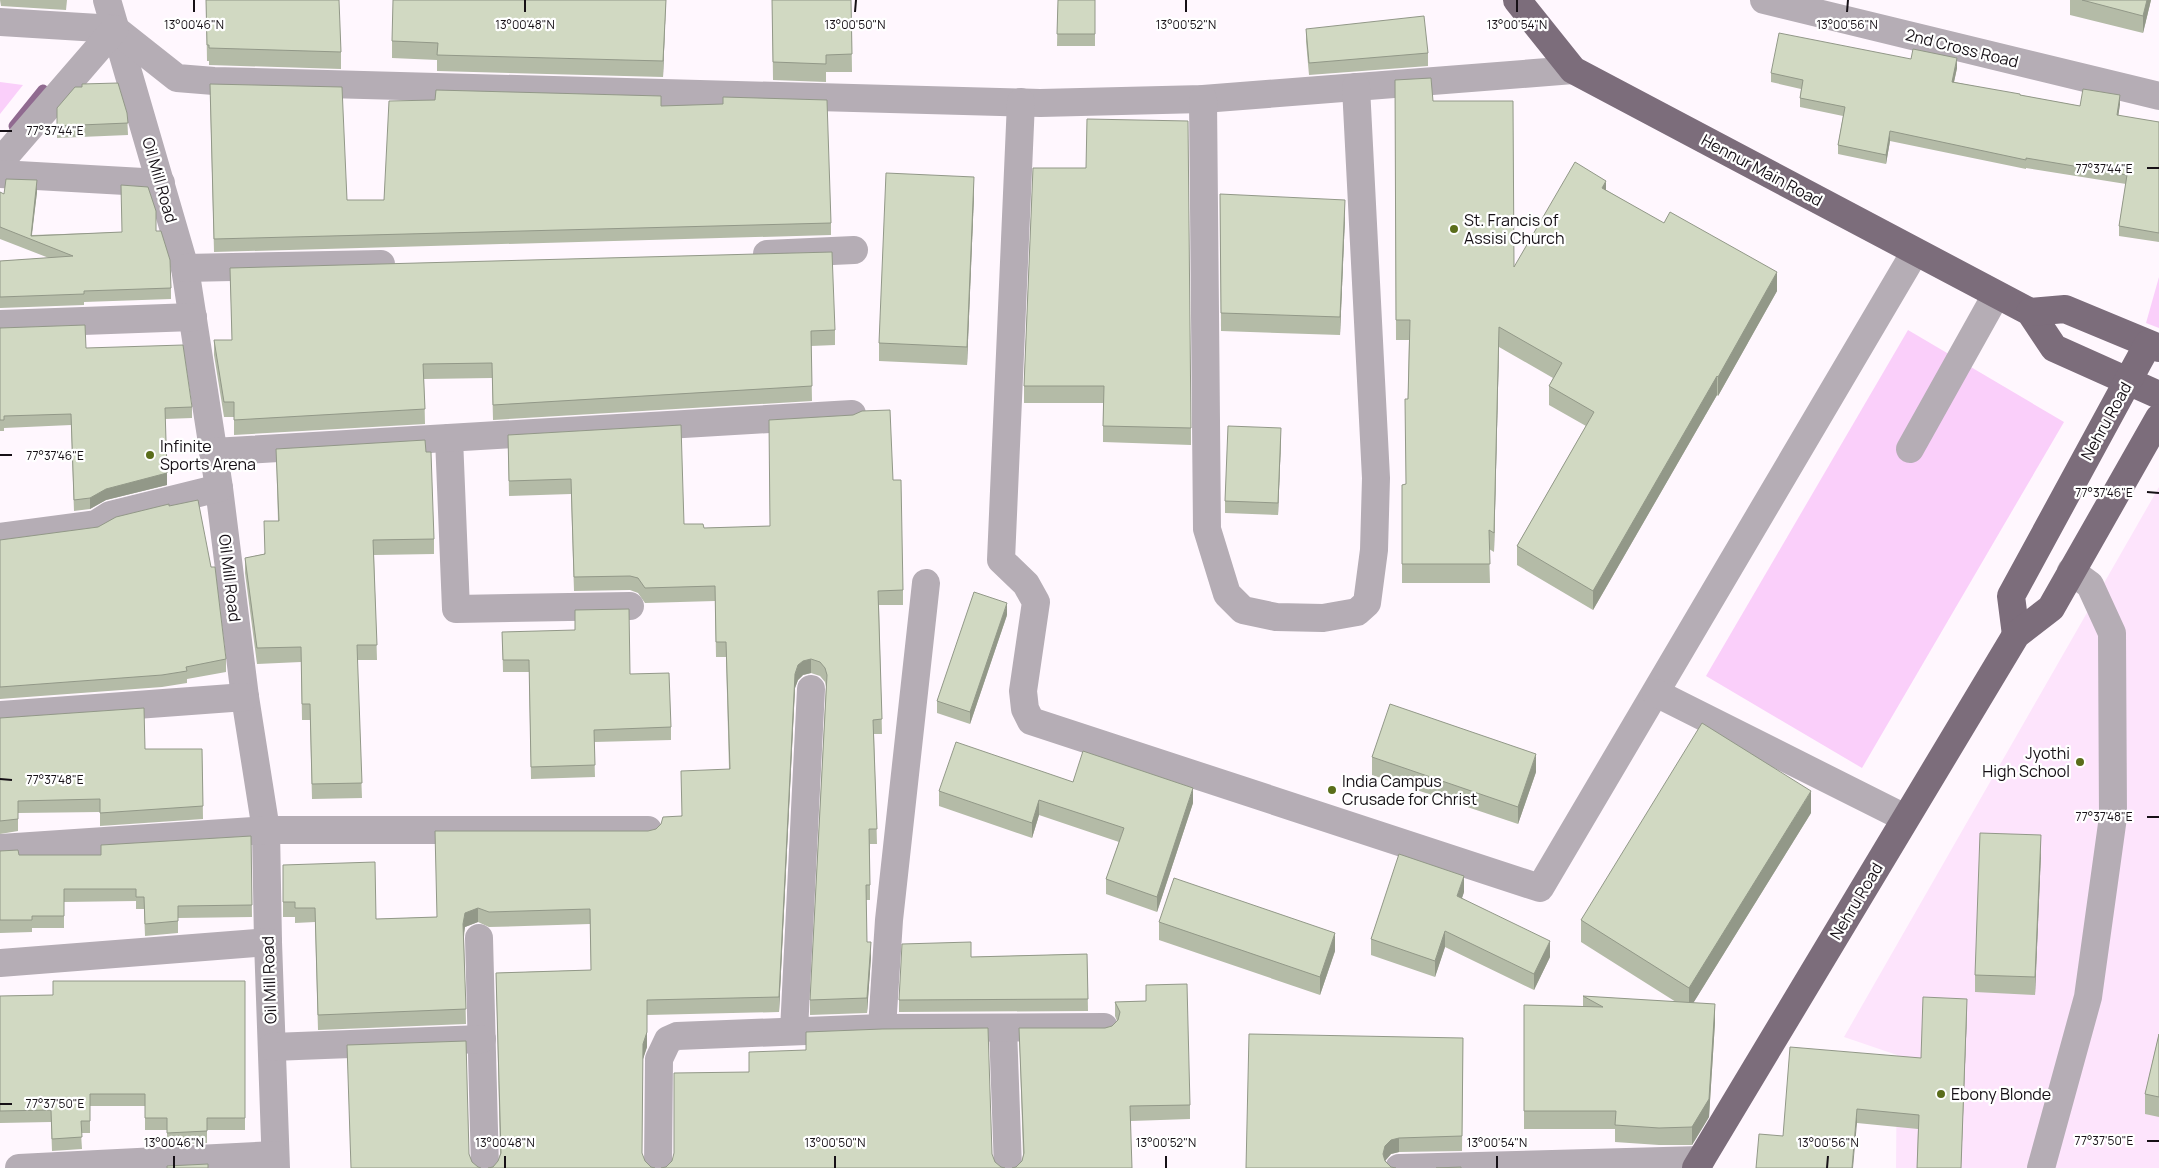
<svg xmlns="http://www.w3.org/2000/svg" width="2159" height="1168" font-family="Manrope,sans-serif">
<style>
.built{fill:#fde4fc}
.green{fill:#facffa}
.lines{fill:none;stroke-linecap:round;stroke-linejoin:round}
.stream{stroke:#906a90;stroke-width:11}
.minor{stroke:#b5adb5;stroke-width:28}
.major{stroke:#7c6d7b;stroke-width:28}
.wall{fill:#b4bba7}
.shaded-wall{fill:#929888}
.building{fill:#d1d9c2;stroke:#929888}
.ticks{fill:none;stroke:#161016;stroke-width:2}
.poi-dot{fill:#5a6d1a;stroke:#fff;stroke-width:2}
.labels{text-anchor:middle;stroke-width:4.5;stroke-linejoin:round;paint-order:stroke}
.street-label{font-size:16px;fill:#161016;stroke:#fff}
.poi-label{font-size:16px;fill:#161016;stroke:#fff;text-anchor:start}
.ticks-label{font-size:12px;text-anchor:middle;fill:#161016;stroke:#fff;stroke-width:4.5;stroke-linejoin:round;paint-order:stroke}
</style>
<rect width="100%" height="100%" fill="#fff7fe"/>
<!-- built -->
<polygon class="built" points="2159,487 2159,1168 1896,1168 1897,1055 1844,1037"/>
<!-- green -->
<g class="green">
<polygon points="0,82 23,85 0,114"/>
<polygon points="2159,277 2159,328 2146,323"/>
<polygon points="1908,330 2064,422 1862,768 1706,676"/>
</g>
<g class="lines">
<!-- stream -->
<polyline class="stream" points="14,126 43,90"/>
<!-- minor -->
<g class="minor">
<polyline points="107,0 185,268 219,488 245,697 266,830 268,942 276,1168"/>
<polyline points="1764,0 2159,96"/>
<polyline points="0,22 115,29 177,78 214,81 1040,103 1203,99 1573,70"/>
<polyline points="1203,99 1207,529 1227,594 1243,610 1276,617 1323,618 1357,612 1367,603 1374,550 1376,478 1356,87"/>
<polyline points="1021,102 1001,560 1026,584 1036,602 1023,691 1025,709 1031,721 1540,888 1915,252"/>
<polyline points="0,162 115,29"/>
<polyline points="0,174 161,183"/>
<polyline points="767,254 854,250"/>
<polyline points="185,268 381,264"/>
<polyline points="0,324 193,317"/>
<polyline points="449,438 456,609 630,606"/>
<polyline points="1910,449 1996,295"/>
<polyline points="213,452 852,414"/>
<polyline points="0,537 96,524 110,515 219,488"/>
<polyline points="1656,693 1905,818"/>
<polyline points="0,715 245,697"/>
<polyline points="0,848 266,830 648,830"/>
<polyline points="479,938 485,1168"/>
<polyline points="0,963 268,942"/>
<polyline points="882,1028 889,920 926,583"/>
<polyline points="1003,1028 1008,1168"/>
<polyline points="794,1031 811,689"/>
<polyline points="272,1047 482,1039"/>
<polyline points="19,1168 275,1155"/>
<polyline points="658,1168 659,1059 668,1040 677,1036 882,1028 1104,1027"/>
<polyline points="1399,1168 1701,1160"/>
<polyline points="2041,1168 2088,997 2113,817 2112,633 2090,585 2071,571"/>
</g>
<!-- major -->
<g class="major">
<polyline points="1517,0 1573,70 2030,312 2054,348 2159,395"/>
<polyline points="2030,312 2065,309 2159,348"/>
<polyline points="2016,635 2011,596 2148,344"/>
<polyline points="1696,1168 2016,635 2051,608 2159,418"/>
</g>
</g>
<!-- wall -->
<g class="wall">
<polygon points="0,0 67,0 66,10 1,6"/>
<polygon points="206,0 341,52 341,69 209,65 209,61 207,61"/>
<polygon points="666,0 663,77 437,71 437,60 392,58 392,41"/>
<polygon points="772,0 851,0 852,72 826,72 826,82 773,80"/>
<polygon points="1058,0 1095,0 1095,46 1057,46"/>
<polygon points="2070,0 2151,0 2143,33 2070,15"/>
<polygon points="1306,29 1428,53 1428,66 1309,75 1306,41"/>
<polygon points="1911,59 1957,68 1954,82 2020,95 2080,106 2120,104 2118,116 2159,122 2159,242 2119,236 2119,226 2126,184 2026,168 2026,169 1890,141 1886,164 1838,154 1838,145 1843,116 1800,107 1800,98 1801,89 1771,82 1771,73"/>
<polygon points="1395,80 1433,101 1514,267 1606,190 1777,291 1718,396 1717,395 1593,610 1517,565 1517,546 1586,426 1549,405 1549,386 1553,378 1499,347 1494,552 1489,549 1490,583 1402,583 1402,485 1406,484 1409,340 1396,340"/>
<polygon points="210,96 347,200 384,200 661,106 831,223 831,235 214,252"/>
<polygon points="57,108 127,113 128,135 57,138"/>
<polygon points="1033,168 1191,428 1191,445 1103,442 1103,403 1024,403 1024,386"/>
<polygon points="0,192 4,194 37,192 32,235 156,231 171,288 171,299 84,302 84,305 0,308 0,261 49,258 0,239"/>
<polygon points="1220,194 1345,217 1340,335 1221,331"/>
<polygon points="974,195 967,365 879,361 879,343"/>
<polygon points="230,268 835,330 835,345 811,346 812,401 493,420 492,378 424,379 425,424 234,435 234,417 224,417 214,355 214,340 232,340"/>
<polygon points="0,328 86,348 192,407 192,418 165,419 167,485 106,500 90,509 74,511 71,425 4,428 4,431 0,431"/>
<polygon points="508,435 684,524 704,528 770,526 893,480 903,590 903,605 879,605 882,734 874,734 877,844 870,844 870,900 866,900 867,942 871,957 867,1013 810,1015 810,1000 826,687 825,682 820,676 811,673 803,675 798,680 795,688 779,1012 647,1015 647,1047 643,1059 493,1167 498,1161 500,1154 496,973 591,970 590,924 489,927 478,922 465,927 464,937 466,1024 318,1030 315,922 295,923 295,917 283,917 283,865 376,919 437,917 648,831 656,829 681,816 729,769 726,657 716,657 715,601 645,603 638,593 630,590 574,591 571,494 509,496"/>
<polygon points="1281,440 1278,515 1225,513 1225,501"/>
<polygon points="276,449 426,452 434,539 434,554 374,555 377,660 357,660 362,798 312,799 310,720 302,720 301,662 257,664 245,573 245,558 264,554 278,521"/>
<polygon points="169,506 226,659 226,672 187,679 187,683 162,687 0,699 0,540 98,527"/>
<polygon points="1007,615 970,724 937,713 937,701"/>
<polygon points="502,632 630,674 671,727 671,740 594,742 595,777 531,779 529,672 503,672"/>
<polygon points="0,718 145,749 202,749 203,819 100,826 100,812 18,813 18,831 0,834"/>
<polygon points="1372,757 1536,772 1518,824 1372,775"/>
<polygon points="1073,782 1193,803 1157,912 1106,894 1106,879 1119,842 1039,815 1032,838 939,806 939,791"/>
<polygon points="1811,813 1693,1003 1715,1022 1709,1117 1692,1145 1659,1145 1615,1142 1615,1129 1524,1129 1524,1005 1583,1006 1583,996 1676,1002 1581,942 1581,920"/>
<polygon points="251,836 252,917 178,918 178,933 145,936 144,909 136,909 136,901 64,902 64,928 32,928 32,932 0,933 0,851 19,855 101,855"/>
<polygon points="2041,853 2035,995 1975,992 1975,975"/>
<polygon points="1464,892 1462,898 1550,957 1534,990 1445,947 1435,977 1371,955 1371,939"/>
<polygon points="1159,922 1335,951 1320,995 1159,940"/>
<polygon points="1087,954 1088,1011 899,1012 899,1000 971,957"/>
<polygon points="245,981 245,1130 207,1130 207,1143 167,1145 167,1130 145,1130 145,1106 90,1106 90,1133 81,1133 82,1149 52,1151 51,1122 0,1123 0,996 53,995"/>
<polygon points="1146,985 1190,1105 1190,1119 1131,1121 1016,1167 1022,1161 1023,1155 1019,1028 1105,1028 1112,1026 1117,1021 1115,1016 1115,1002 1146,1001"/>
<polygon points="1967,1013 1961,1168 1917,1168 1918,1129 1857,1123 1783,1136 1921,1058"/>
<polygon points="2159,1034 2159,1117 2145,1114 2145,1094"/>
<polygon points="1463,1038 1462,1151 1399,1152 1391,1154 1385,1161 1391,1167 1246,1168"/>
</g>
<!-- shaded-wall -->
<g class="shaded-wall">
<polygon points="666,0 663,77 663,61"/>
<polygon points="2147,0 2151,0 2143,33 2143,16"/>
<polygon points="1957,58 1957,68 1952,91 1952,82"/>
<polygon points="2120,95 2120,104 2117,125 2117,115"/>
<polygon points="1890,131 1890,141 1886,164 1886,155"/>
<polygon points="974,177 974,195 967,365 967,347"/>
<polygon points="37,180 37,192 31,240 31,236"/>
<polygon points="1606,181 1606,200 1602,188"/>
<polygon points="1345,200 1345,217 1340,335 1340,317"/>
<polygon points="1777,272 1777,291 1718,396 1718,377"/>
<polygon points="1499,327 1499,347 1494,552 1494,533"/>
<polygon points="1717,376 1717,395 1593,610 1593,591"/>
<polygon points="1281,428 1281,440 1278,515 1278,503"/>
<polygon points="167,473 167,485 106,500 90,509 90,498 106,489"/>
<polygon points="1007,603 1007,615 970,724 970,712"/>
<polygon points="811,659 811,673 803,675 798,680 795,688 779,1012 779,997 795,674 798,665 803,661"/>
<polygon points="1536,754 1536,772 1518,824 1518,807"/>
<polygon points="1193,788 1193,803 1157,912 1157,897"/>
<polygon points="1811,791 1811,813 1689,1010 1689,988"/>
<polygon points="1039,800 1039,815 1032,838 1032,823"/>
<polygon points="2041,835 2041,853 2035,995 2035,977"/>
<polygon points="1464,876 1464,892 1457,912 1457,896"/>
<polygon points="478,908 478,922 465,927 463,938 463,924 465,913"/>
<polygon points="1445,931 1445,947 1435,977 1435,961"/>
<polygon points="1335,933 1335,951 1320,995 1320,977"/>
<polygon points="1550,941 1550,957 1534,990 1534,974"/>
<polygon points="871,942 871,957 867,1013 867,998"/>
<polygon points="1967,999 1967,1013 1961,1168"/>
<polygon points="1715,1004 1715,1022 1709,1117 1692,1145 1692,1127"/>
<polygon points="647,1032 647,1047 643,1059 643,1044"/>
<polygon points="1857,1109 1857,1123 1853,1168 1852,1168"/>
<polygon points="1399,1138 1399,1152 1391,1154 1385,1161 1383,1154 1385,1146 1391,1140"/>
</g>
<!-- building -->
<g class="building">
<polygon points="206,0 339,0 341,52 209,48 209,45 207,45"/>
<polygon points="393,0 666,0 663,61 437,55 438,43 392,41"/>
<polygon points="772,0 851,0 852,54 826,55 826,64 773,62"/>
<polygon points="1058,0 1095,0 1095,34 1057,34"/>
<polygon points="2082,0 2147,0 2143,16"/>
<polygon points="1424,16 1428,53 1309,63 1306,29"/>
<polygon points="1779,33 1911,59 1913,49 1957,58 1952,82 2020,94 2020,95 2080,106 2083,89 2120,95 2117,115 2159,122 2159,233 2119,226 2127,175 2026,158 2026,160 1890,131 1886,155 1838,145 1845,107 1800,98 1803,80 1771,73"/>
<polygon points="1431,78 1433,101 1513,101 1514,267 1575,162 1606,181 1602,188 1664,223 1670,212 1777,272 1718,377 1717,376 1593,591 1517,546 1594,412 1549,386 1562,363 1499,327 1494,533 1489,530 1490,564 1402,564 1402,485 1406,484 1405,399 1408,399 1410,320 1396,320 1395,80"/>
<polygon points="118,83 127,113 128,123 57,126 57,108 75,87 82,87 82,84"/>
<polygon points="210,84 342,87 347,200 384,200 389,101 435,100 436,90 661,96 661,106 723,104 723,97 827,100 831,223 214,239"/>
<polygon points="1087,119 1188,121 1191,428 1103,426 1104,386 1024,386 1033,168 1086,168"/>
<polygon points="886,173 974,177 967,347 879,343"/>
<polygon points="6,179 37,180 31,236 122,232 121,185 148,187 156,211 156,231 161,231 170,260 171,288 84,291 84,294 0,297 0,261 73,256 0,227 0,192 4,194"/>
<polygon points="1220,194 1345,200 1340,317 1221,313"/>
<polygon points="832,252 835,330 811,331 812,386 493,405 492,363 423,364 425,409 234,420 234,402 224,402 214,340 232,340 230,268"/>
<polygon points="85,325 86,348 183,345 192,407 165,408 167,473 106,489 90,498 74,500 71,414 4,416 4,420 0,420 0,328"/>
<polygon points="890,410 893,480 901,480 903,590 878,591 882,719 873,720 877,829 869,829 870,885 866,885 867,942 871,942 867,998 810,1000 827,675 825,668 820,662 811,659 803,661 798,665 795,674 779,997 647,1000 647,1032 643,1044 642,1153 645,1161 651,1167 655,1168 488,1168 493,1167 498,1161 501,1153 496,973 591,970 590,909 489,912 478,908 465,913 463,924 466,1009 318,1015 315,908 295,908 295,902 283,902 283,865 375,862 376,919 437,917 435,831 648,831 656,829 661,824 663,817 682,816 681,771 730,769 726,642 716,642 715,586 645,588 638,578 630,576 574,577 571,479 509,481 508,435 681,425 684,524 703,524 704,528 770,526 769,420 853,415 862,411"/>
<polygon points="1228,426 1281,428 1278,503 1225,501"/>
<polygon points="425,440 426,452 431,452 434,539 373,540 377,645 357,645 362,783 312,784 310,704 302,704 301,647 257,648 245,558 265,554 264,521 279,521 276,449"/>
<polygon points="198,500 211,567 215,567 226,659 186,667 187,671 162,675 0,687 0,540 98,527 116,517 169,504 169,506"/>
<polygon points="974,592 1007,603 970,712 937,701"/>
<polygon points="629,609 630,674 669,673 671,727 594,730 595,765 531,767 529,660 503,660 502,632 575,630 575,610"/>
<polygon points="1390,704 1536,754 1518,807 1372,757"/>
<polygon points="144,708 145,749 202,749 203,806 100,813 100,799 18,801 18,819 0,821 0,718"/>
<polygon points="1702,723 1811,791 1689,988 1581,920"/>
<polygon points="956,742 1073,782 1083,751 1193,788 1157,897 1106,879 1124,828 1039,800 1032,823 939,791"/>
<polygon points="1980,833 2041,835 2035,977 1975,975"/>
<polygon points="251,836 252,905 178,906 178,921 145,924 144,897 136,897 136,889 64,889 64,916 32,916 32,920 0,920 0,851 18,850 19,855 101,855 101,845"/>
<polygon points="1399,854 1464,876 1457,896 1550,941 1534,974 1445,931 1435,961 1371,939"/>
<polygon points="1174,878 1335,933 1320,977 1159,922"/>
<polygon points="971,942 971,957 1087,954 1088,999 899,1000 902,944"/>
<polygon points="53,981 245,981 245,1118 207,1118 207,1131 167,1133 167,1118 145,1118 145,1094 90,1094 90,1121 81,1121 82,1137 52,1139 51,1110 0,1111 0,996 53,995"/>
<polygon points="1187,984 1190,1105 1130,1106 1132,1168 1012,1168 1016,1167 1022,1161 1024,1153 1019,1028 1105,1028 1112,1026 1118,1020 1120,1012 1115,1002 1146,1001 1146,985"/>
<polygon points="1583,996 1715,1004 1709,1099 1692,1127 1659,1128 1615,1125 1616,1111 1524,1111 1524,1005 1603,1007"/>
<polygon points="1923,997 1967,999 1961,1168 1917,1168 1919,1115 1857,1109 1852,1168 1756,1168 1759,1134 1783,1136 1790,1047 1921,1058"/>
<polygon points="988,1028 992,1154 995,1162 1001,1167 1005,1168 661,1168 666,1167 672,1161 674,1153 674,1073 749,1072 749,1052 806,1050 806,1032 882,1029"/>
<polygon points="1249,1034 1463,1038 1462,1136 1399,1138 1391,1140 1385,1146 1383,1154 1385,1161 1391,1167 1396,1168 1246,1168"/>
<polygon points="2159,1034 2159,1097 2145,1094"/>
<polygon points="466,1041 469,1154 472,1162 478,1167 481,1168 351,1168 347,1045"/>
<polygon points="208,1164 208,1168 167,1168 167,1166"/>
<polygon points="1461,1167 1461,1168 1436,1168"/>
</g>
<!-- ticks -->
<path class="ticks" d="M194,12V0M525,12V0M855,12L856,0M1186,12V0M1517,12V0M1847,12L1848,0M0,131H12M2147,168H2159M0,455H12M2147,492L2159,493M0,779L12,780M2147,817H2159M0,1104H12M2147,1141H2159M174,1168V1156M505,1168V1156M835,1168V1156M1166,1168V1156M1497,1168V1156M1827,1168L1828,1156"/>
<!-- markers -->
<g class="poi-dot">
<circle cx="1454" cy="229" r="5"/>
<circle cx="150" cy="455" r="5"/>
<circle cx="2080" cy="762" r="5"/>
<circle cx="1332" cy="790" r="5"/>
<circle cx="1941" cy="1094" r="5"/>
</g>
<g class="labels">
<!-- street labels -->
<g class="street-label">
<text transform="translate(1962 48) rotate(14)" y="6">2nd Cross Road</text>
<text transform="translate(1762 170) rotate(28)" y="6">Hennur Main Road</text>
<text transform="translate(160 180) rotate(74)" y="6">Oil Mill Road</text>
<text transform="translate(2106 421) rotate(-61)" y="6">Nehru Road</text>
<text transform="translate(230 578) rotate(83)" y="6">Oil Mill Road</text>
<text transform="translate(1856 901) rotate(-59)" y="6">Nehru Road</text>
<text transform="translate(269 980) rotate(-92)" y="6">Oil Mill Road</text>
</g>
<!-- poi labels -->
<g class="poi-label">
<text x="1464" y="226">St. Francis of<tspan x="1464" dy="18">Assisi Church</tspan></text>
<text x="160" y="452">Infinite<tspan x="160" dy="18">Sports Arena</tspan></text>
<text x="2070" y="759" text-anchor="end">Jyothi<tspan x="2070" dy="18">High School</tspan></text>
<text x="1342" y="787">India Campus<tspan x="1342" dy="18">Crusade for Christ</tspan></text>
<text x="1951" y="1100">Ebony Blonde</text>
</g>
</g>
<g class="ticks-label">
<text x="194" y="29">13°00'46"N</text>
<text x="525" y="29">13°00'48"N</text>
<text x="855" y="29">13°00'50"N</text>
<text x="1186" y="29">13°00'52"N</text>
<text x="1517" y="29">13°00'54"N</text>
<text x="1847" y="29">13°00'56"N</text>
<text x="55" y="135">77°37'44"E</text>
<text x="2104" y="173">77°37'44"E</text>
<text x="55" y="460">77°37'46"E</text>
<text x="2104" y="497">77°37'46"E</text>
<text x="55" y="784">77°37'48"E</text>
<text x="2104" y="821">77°37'48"E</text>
<text x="55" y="1108">77°37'50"E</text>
<text x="2104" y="1145">77°37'50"E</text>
<text x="174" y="1147">13°00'46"N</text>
<text x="505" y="1147">13°00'48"N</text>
<text x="835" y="1147">13°00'50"N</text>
<text x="1166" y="1147">13°00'52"N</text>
<text x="1497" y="1147">13°00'54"N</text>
<text x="1828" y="1147">13°00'56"N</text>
</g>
</svg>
